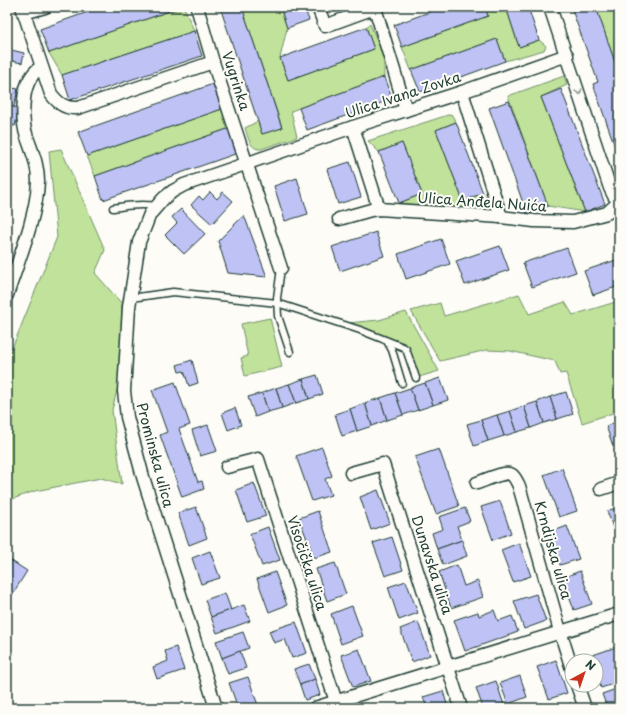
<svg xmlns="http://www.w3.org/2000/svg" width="626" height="715" font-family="'Playpen Sans',sans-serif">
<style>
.green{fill:#c1e29b;stroke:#709068}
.building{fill:#bfc2f4;stroke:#1f3d34}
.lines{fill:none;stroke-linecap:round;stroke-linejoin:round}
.lane-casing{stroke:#1f3d34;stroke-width:9}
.street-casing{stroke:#1f3d34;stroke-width:15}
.lane{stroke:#fdfcf7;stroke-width:6}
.street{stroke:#fdfcf7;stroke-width:12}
.oneway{stroke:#8e9c96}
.labels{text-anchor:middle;stroke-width:4;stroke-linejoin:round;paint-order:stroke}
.street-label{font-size:14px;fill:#1f3d34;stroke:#fdfcf7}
</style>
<rect width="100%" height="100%" fill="#fdfcf7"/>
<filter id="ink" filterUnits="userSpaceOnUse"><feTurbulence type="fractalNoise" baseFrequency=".025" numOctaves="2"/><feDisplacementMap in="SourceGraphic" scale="8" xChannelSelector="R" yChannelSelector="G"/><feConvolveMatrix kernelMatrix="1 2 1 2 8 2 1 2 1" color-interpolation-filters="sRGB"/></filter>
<g filter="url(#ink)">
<!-- green -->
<g class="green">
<polygon points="181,7 184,7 194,31 62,75 49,53"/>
<path d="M242,7H280L287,28L280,58L288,80L374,49L366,27L370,24L384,57V77L291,111L297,137L261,149C250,150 248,137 245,128L258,121L262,134L282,127Z"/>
<polygon points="485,7 506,7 519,47 539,40 546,46 544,50 505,61 497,39 411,70 402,47 488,16"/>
<polygon points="596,7 619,7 619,74"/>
<polygon points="564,76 567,85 541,97 585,212 548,206 508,96"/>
<polygon points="222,109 230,128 95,176 87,156"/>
<polygon points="451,114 456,122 436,130 463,201 483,193 488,203 481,209 458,210 399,203 422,194 402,143 379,152 368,141"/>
<polygon points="61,149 105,250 95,273 122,304 122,371 112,410 122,484 101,478 35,491 7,501 7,355 13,346 57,237 49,151"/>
<polygon points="519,294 529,314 565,302 573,315 619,301 619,411 582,423 566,373 560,374 555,361 510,351 487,350 440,361 411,311 440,303 444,316"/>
<polygon points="406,312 439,371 419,377 407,346 348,323 379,320"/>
<polygon points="270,318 282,367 245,376 241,358 248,356 241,324"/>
</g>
<!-- building -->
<g class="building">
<polygon points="102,7 181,7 49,53 40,29"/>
<polygon points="220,7 242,7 282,128 262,134"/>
<polygon points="280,7 304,7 309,20 287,28"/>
<polygon points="443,7 485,7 488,16 402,47 394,25"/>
<polygon points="506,7 528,7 539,40 519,47"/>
<polygon points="571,7 596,7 619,74 614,76 619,92 619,158 593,84 598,82"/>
<polygon points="366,27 374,49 288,80 280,58"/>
<polygon points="194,31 202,56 70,100 62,75"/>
<polygon points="497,39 505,61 420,92 411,70"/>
<polygon points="7,49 24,53 22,63 7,60"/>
<polygon points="384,77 392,99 307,130 299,108"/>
<polygon points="213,84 222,109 87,156 78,132"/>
<polygon points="7,87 18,89 14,107 7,106"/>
<polygon points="561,89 605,204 585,212 541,97"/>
<polygon points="509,101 548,206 527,214 489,108"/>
<polygon points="7,106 19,108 15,126 7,125"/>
<polygon points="456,122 483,193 463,201 436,130"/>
<polygon points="230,128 238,153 103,200 95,176"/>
<polygon points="402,143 422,194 399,203 379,152"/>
<polygon points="350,162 361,197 338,204 327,169"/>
<polygon points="297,178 308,214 285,221 274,186"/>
<polygon points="210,192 217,199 223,192 233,201 212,224 191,205 199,196 203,200"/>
<polygon points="181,209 205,234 184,254 165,235 177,223 172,217"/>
<polygon points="244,215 267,277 228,273 218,241"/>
<polygon points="376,232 384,256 340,271 332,247"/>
<polygon points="441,239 450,264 406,279 398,254"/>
<polygon points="500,246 509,270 465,285 456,261"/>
<polygon points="567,248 576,272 532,287 523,263"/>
<polygon points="619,259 619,286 593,295 584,271"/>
<polygon points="192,360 198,383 189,386 184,371 179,372 177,365"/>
<polygon points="317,375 323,394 309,399 303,379"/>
<polygon points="440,378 448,400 433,405 425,383"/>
<polygon points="303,379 309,399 296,403 289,384"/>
<polygon points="175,382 190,425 179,429 198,482 202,481 204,489 182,497 160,435 167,432 152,390"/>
<polygon points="425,383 433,405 418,410 410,388"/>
<polygon points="289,384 296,403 282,408 276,388"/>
<polygon points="276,388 282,408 268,412 262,393"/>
<polygon points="410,388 418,410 403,415 395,393"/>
<polygon points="566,392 573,414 557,419 550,397"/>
<polygon points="262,393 268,412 255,417 248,397"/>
<polygon points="395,393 403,415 387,420 380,398"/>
<polygon points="550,397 557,419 544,423 537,402"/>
<polygon points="380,398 387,420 372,426 365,403"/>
<polygon points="537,402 544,423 531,428 524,406"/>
<polygon points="365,403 372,426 357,431 350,409"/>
<polygon points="524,406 531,428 517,432 510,411"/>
<polygon points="235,408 241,425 228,430 222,413"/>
<polygon points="350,409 357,431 342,436 335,414"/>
<polygon points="510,411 517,432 504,436 497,415"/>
<polygon points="497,415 504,436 488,441 481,420"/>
<polygon points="481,420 488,441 474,446 467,424"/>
<polygon points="619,421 619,444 613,446 606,426"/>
<polygon points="208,425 217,451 200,456 192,430"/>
<polygon points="322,447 332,476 325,479 331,495 312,501 296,456"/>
<polygon points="439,449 459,506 436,514 415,457"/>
<polygon points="562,468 577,511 559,517 544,475"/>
<polygon points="254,483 266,516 247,522 236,490"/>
<polygon points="378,490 390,523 371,530 360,497"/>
<polygon points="500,501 511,533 493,540 481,507"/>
<polygon points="196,507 207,538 189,545 178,513"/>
<polygon points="619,507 619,544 607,511"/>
<polygon points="465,508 470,521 457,526 462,540 437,549 432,533 443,529 439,517"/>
<polygon points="318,511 332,552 314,558 299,518"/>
<polygon points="567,526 579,559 560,565 549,533"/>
<polygon points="268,527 280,560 262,566 250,534"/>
<polygon points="392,537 403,570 385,576 373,543"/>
<polygon points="462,540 467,556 443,565 437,549"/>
<polygon points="519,543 531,576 513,582 501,550"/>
<polygon points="210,551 220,578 201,584 192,558"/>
<polygon points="7,558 27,571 7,603"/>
<polygon points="335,563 346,594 327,601 316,569"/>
<polygon points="457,565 464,586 478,581 483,597 451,608 439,572"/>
<polygon points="580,571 592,604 574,610 562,578"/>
<polygon points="275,572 287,605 269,612 257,579"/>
<polygon points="406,581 418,613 399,620 388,587"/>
<polygon points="225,593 231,610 211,617 205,600"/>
<polygon points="536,594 546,621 524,629 514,601"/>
<polygon points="244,605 250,621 217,633 211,617"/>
<polygon points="352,606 363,636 341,644 331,614"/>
<polygon points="494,610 498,621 512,616 518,632 465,651 454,620 478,612 479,616"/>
<polygon points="296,622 307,653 292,658 285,639 274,643 269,631"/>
<polygon points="418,622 430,655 412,662 400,629"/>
<polygon points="243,632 249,648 222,658 216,641"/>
<polygon points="619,646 619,682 601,688 596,674 596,661 591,661 590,656"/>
<polygon points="176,647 184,670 157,679 153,667 168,661 165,651"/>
<polygon points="359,649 371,681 353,687 341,655"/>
<polygon points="240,651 246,668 228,674 222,658"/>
<polygon points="556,660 567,693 549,699 537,667"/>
<polygon points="309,664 315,679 300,685 294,669"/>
<polygon points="520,676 527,697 508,704 500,683"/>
<polygon points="248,677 259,708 238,708 229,683"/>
<polygon points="315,679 320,695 305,700 300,685"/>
<polygon points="496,681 505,708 483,708 476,688"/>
<polygon points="619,688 619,708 607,708 602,694"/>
<polygon points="443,691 448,708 427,708 423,697"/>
<polygon points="571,703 573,708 557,708"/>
</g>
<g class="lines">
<!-- lane casing -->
<g class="lane-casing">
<g id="lane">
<path d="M113,208C128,205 141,204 157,206"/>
<polyline points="281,268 277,298 278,316 290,352"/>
<polyline points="131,298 173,292 277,303 360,330 403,347 406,349 416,378"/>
<polyline points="387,341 392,350 402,383"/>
</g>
</g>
<!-- street casing -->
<g class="street-casing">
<g id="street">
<path d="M22,7L51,94C58,103 65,109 78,108L213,62"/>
<polyline points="197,7 213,62 281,268"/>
<polyline points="318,7 325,26 377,7"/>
<polyline points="550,7 610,188 614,196 619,200"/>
<polyline points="375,8 406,110"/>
<polyline points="24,13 45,7"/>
<polyline points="462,92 501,217"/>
<polyline points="353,127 379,209"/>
<polyline points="339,219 371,210 379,209 501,217 534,221 573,222 607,213 619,202"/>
<path d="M7,295C18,261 37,216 38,181C38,164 32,152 27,137C22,124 22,96 28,83C31,76 35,71 41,67"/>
<polyline points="227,467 258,459 338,708"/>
<polyline points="351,473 383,464 461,708"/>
<path d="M477,483C484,481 506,470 512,475C515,477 517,482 519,486L560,631L572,669"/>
<polyline points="601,489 619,483"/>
<polyline points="577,685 585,708"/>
<polyline points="216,708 143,477 127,417 124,391 129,307 139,242 150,214 164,198 173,191 184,185 353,127 462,92 567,55"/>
<polyline points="315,708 619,614"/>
</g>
</g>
<!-- lane -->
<use href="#lane" class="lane"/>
<!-- street -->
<use href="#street" class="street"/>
</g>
<!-- one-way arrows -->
<defs><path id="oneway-chevron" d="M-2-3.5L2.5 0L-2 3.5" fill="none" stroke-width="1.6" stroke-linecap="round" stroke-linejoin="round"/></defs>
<use class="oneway" href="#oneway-chevron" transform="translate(579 92) rotate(72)"/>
</g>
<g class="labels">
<!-- street labels -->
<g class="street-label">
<text transform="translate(236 81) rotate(72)" y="5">Vugrinka</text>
<text transform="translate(403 95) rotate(-18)" y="5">Ulica Ivana Zovka</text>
<text transform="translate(482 202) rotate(4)" y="5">Ulica Anđela Nuića</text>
<text transform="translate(155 455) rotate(75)" y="5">Prominska ulica</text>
<text transform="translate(553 550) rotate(74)" y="5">Krndijska ulica</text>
<text transform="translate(307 563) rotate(72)" y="5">Visočička ulica</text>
<text transform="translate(432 565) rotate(72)" y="5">Dunavska ulica</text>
</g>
</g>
<!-- margin -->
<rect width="626" height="715" fill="none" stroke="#fdfcf7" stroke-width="24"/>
<rect x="12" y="12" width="602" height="691" fill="none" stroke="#1f3d34" stroke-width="1.5" filter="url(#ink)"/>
<!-- north arrow -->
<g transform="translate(584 673) rotate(40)"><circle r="19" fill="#fdfcf7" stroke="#a4b0a9"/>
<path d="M0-3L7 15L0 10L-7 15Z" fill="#c8321e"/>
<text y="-6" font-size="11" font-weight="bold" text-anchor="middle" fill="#1f3d34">N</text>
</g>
</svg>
